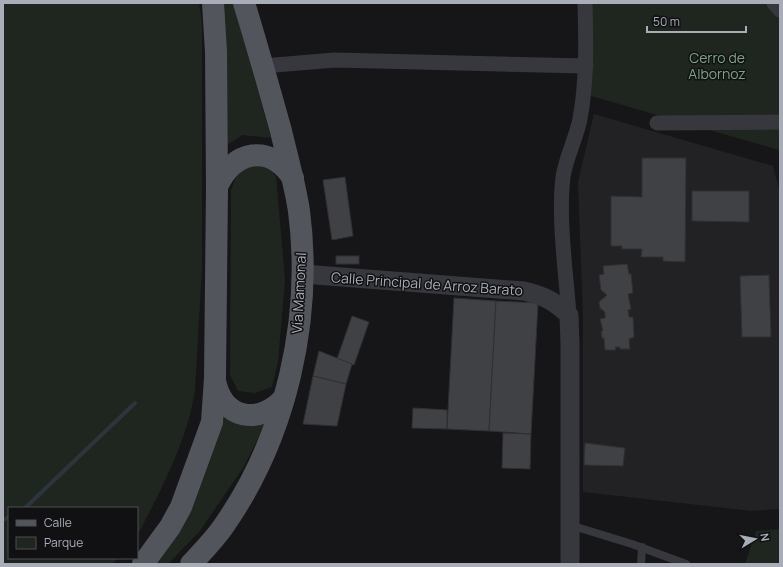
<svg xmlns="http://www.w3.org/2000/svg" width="783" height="567" font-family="Manrope,sans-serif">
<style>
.built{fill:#222225}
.green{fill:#1e261f}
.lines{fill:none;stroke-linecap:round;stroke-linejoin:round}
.stream{stroke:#2c353c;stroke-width:4}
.building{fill:#404145;stroke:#303034}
.service{stroke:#37383d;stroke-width:8}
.minor{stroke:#37383d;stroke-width:15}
.tertiary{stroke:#37383d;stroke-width:19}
.primary{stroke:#53555c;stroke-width:22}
.labels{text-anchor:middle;stroke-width:3;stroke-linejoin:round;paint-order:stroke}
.park-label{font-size:14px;fill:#7fa381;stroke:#111113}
.street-label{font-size:14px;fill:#a8adb8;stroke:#111113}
</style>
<rect width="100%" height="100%" fill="#161618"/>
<!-- built -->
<polygon class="built" points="594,114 773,166 780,192 780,509 752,511 583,492 583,316 578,182"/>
<!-- green -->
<g class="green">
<path d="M3,3H199L202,22V268L195,390C187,442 161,490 137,536V508H9V558H118L112,564H3Z"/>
<polygon points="223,3 234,3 271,138 243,135 223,147"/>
<polygon points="583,3 780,3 780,153 779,150 581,93"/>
<polygon points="245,165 268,166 276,176 285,280 278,362 272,387 255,393 238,391 230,375 231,190 237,175"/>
<polygon points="216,411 245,426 266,423 243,468 199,532 168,564 149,564"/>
<polygon points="780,529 780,564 745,564 756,531"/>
</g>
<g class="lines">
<!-- stream -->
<g class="stream">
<polyline points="25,508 135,403"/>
<polyline points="3,520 9,517"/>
</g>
</g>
<!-- building -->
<g class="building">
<polygon points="642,158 686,158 685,262 663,261 663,257 641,257 642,249 622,249 622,246 611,246 611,196 642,197"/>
<polygon points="345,177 353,236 332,240 323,180"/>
<polygon points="692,191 749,191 749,222 692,221"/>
<rect x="336" y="256" width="23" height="8"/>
<polygon points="627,264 629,274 631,274 633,293 628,294 631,309 628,310 629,317 633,317 634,337 629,339 630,349 620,349 620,347 615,347 616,350 605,350 604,338 602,338 601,331 603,331 600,319 605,318 605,312 600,308 599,302 607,295 601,290 599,275 604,274 603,266"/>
<polygon points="769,275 771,337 742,337 740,276"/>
<polygon points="454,298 496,301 489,431 447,429"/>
<polygon points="496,301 538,303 531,434 489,431"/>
<polygon points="352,316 369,322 354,365 337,359"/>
<polygon points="319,351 352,364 346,384 313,376"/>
<polygon points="313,376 346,384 337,426 303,424"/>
<polygon points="413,408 447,410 447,429 412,428"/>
<polygon points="503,433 531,434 530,469 502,468"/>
<polygon points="585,443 625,448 623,466 584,465"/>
</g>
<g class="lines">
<!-- service -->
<g class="service">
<polyline points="570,525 632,544 686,564"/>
<polyline points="641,564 642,547"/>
</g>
<!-- minor -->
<g class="minor">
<polyline points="774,3 780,10"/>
<polyline points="263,66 335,60 586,66"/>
<polyline points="657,123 780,122"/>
<path d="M569,315C566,272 558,219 563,177C566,157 576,139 580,119C587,80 586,42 585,3"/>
</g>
<!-- tertiary -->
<path class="tertiary" d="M303,274L524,291C544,296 553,300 569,315L570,344V564"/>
<!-- primary -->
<g class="primary">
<path d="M217,187C233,150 270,143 293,178"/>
<path d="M215,381C223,419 259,426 284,398"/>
<polyline points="143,564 170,527 181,507 212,422 215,378 217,187 216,52 213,3"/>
<path d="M191,564C202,552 214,540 223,527C286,437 313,320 299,211C295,184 287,157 281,131C269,88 257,45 244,3"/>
</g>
</g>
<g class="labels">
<!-- park labels -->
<g class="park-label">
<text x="717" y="63">Cerro de<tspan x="717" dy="16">Albornoz</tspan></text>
</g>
<!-- street labels -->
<g class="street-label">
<text transform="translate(427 284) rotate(4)" y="5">Calle Principal de Arroz Barato</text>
<text transform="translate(299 293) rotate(-87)" y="5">Vía Mamonal</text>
</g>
</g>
<!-- border -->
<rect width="783" height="567" fill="none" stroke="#a8adb8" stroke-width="8"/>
<!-- legend -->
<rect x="8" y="507" width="130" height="52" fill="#111113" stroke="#4d4f55"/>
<rect x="16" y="520" width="20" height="6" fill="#53555c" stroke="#4d4f55"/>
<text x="44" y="527" font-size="12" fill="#a8adb8">Calle</text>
<rect x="16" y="537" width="20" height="12" fill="#1e261f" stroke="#4d4f55"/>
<text x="44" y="547" font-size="12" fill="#a8adb8">Parque</text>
<!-- north arrow -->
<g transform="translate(755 539) rotate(80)" stroke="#111113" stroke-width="3" paint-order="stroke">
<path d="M0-3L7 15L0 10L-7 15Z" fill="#a8adb8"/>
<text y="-6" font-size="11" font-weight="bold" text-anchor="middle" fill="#a8adb8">N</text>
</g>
<!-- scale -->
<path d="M647 26v6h99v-6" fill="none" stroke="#a8adb8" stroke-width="2"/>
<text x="653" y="26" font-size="12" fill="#a8adb8" stroke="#111113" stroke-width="3" paint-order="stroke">50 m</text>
</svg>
